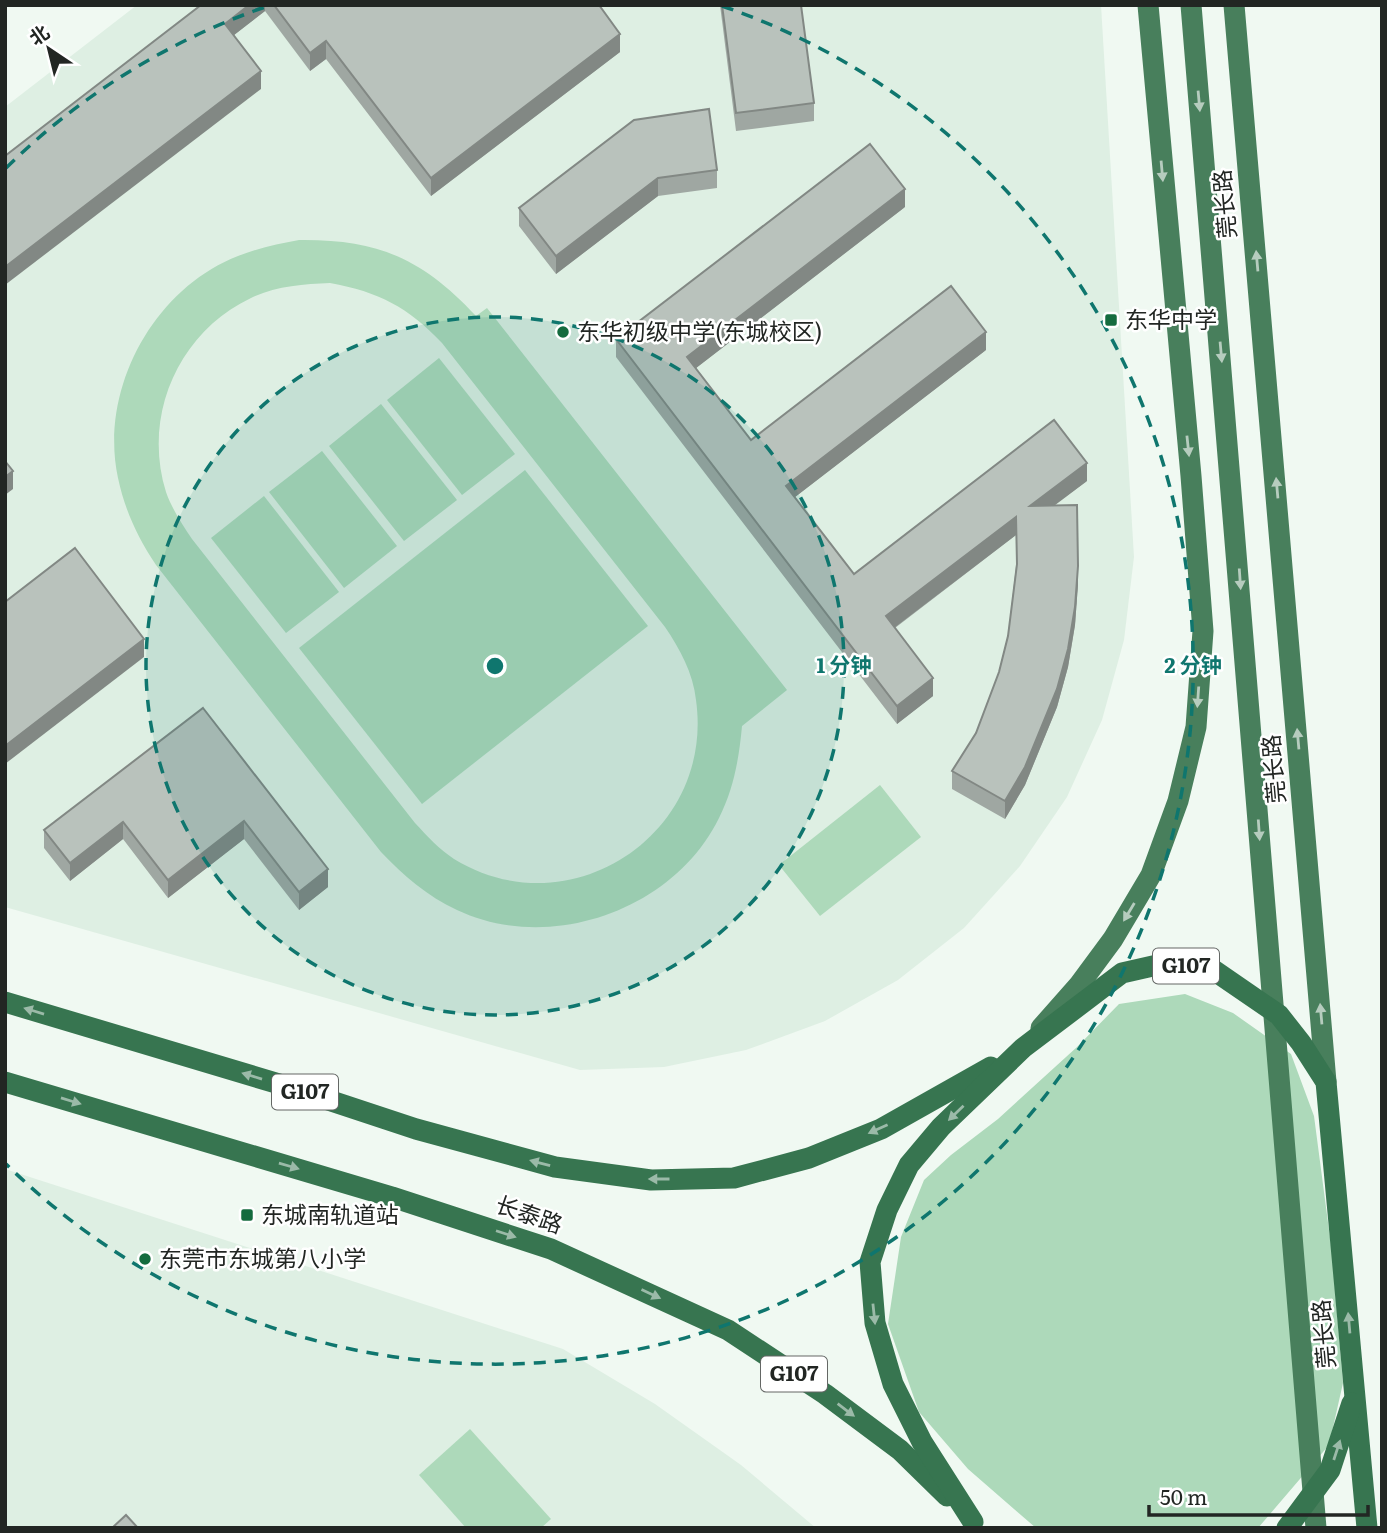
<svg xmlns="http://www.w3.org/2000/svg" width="1387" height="1533" font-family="Literata,'Noto Sans SC',serif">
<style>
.built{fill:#deefe3}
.green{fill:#add9ba;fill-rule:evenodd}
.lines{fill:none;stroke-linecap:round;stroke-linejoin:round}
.primary{stroke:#487f5c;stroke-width:21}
.trunk{stroke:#377550;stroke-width:21}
.wall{fill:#9fa7a2}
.shaded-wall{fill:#828884}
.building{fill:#b9c2bc;stroke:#828884;stroke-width:2}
.oneway{fill:#b6ccbe}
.oneway2{fill:#9bbaa8}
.ring{fill:none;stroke:#0f766e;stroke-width:3.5;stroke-dasharray:12 9}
.poi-dot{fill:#146b3e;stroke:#fff;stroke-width:2.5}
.labels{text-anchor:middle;stroke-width:5;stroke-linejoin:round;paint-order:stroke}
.shield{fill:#fff;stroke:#646765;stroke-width:2}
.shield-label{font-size:21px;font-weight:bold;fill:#222623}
.street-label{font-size:23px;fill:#222623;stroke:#fff}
.poi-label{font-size:23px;fill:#222623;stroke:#fff;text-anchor:start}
.centre{fill:#0f766e;stroke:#fff;stroke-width:3.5}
.ring-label{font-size:21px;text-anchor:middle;font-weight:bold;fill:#0f766e;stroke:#fff;stroke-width:5;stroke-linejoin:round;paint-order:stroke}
</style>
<rect width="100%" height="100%" fill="#f0f9f2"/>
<!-- built -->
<g class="built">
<polygon points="137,5 1101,5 1134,557 1124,640 1102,720 1067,797 1020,866 964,928 898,980 825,1021 746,1050 664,1067 580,1070 5,907 5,107"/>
<polygon points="5,1169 563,1349 655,1404 741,1465 816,1528 5,1528"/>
</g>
<!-- green -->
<g class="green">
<path d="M299,240C378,239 423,259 476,316L487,308L787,690L742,726C739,758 734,788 719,818C674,910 550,954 457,910C427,896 404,876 381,852L156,565C138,538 125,511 118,478C99,390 153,289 238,256C258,248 278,244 299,240ZM330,283C379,292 408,307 442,343L665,627C680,649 693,673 696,700C715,834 570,930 454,859C439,849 427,836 415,823L192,539C182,524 172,509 166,492C142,415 179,332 251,298C276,286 303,284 330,283Z"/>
<polygon points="439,358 515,454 462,495 387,400"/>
<polygon points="381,404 457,500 404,541 329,446"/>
<polygon points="322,451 397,546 344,588 269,492"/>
<polygon points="525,470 648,626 422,804 299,648"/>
<polygon points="264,496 339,592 286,633 211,538"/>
<polygon points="880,785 921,837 820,916 779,865"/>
<polygon points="1185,994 1233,1013 1291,1054 1314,1116 1332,1253 1343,1383 1329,1445 1258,1528 1036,1528 968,1469 919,1412 888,1324 901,1237 924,1180 951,1155 998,1119 1077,1047 1119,1004"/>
<polygon points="470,1429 551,1519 541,1528 466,1528 419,1475"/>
</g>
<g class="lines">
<!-- primary -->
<g class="primary">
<path d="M1191,5C1237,512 1272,1020 1316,1528"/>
<polyline points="1234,5 1326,1082"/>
<polyline points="1041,1028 1079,985 1113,939 1151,875 1178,801 1196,727 1203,631 1191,476 1148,5"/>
</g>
<!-- trunk -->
<g class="trunk">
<polyline points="5,1002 286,1086 416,1129 555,1167 651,1180 734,1178 809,1158 881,1129 991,1067"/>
<polyline points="5,1082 392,1197 551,1249 728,1330 825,1394 900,1450 947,1496"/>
<polyline points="973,1522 922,1442 893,1384 875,1323 870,1262 887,1210 909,1165 941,1127 1023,1048 1122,973 1166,963 1212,969 1279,1015 1301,1043 1326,1082 1367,1528"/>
<polyline points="1287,1528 1330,1470 1352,1403"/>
</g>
</g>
<!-- wall -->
<g class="wall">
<polygon points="201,5 599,5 620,52 431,196 326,59 310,71 265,11 234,35 261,89"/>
<polygon points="720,5 801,5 814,103 814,121 736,131"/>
<polygon points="634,120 717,170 717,188 658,196 556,274 519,226 519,208"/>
<polygon points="905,207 696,368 751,440 986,350 795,497 854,574 1087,481 1054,505 1078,584 1075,625 1068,667 1057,707 1025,785 1005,819 952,789 952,771 976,733 999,672 1008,636 1016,566 1016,535 895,628 933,696 897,724 616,357 616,339"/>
<polygon points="203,708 328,887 299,910 244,839 168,898 123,839 70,881 44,848 44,830"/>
</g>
<!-- shaded-wall -->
<g class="shaded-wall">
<polygon points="249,5 265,5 265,11 225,42 225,24"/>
<polygon points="620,34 620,52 431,196 431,178"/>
<polygon points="326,41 326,59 310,71 310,53"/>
<polygon points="261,71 261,89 5,285 5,267"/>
<polygon points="658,178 658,196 556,274 556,256"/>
<polygon points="905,189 905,207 687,375 687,357"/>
<polygon points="986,332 986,350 786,504 786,486"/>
<polygon points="1087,463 1087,481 1030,524 1030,506"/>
<polygon points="13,471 13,489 5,495 5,477"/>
<polygon points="1016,517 1016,535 886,634 886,616"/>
<polygon points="1078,566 1078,584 1075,625 1068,667 1057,707 1025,785 1005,819 1005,801"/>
<polygon points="144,639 144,657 5,764 5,746"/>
<polygon points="933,678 933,696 897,724 897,706"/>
<polygon points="244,821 244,839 168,898 168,880"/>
<polygon points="123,822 123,839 70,881 70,863"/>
<polygon points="328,869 328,887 299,910 299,892"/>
</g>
<!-- building -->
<g class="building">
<polygon points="201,5 249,5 225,24 261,71 5,267 5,156"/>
<polygon points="274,5 599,5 620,34 431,178 326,41 310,53"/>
<polygon points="722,5 801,5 814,103 736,113"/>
<polygon points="709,109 717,170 658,178 556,256 519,208 634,120"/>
<polygon points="870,144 905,189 687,357 751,440 951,286 986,332 786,486 854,574 1054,420 1087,463 1030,506 1077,505 1078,566 1075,607 1068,649 1057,689 1025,767 1005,801 952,771 976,733 999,672 1008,636 1017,564 1016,517 886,616 933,678 897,706 616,339"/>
<polygon points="5,461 13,471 5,477"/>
<polygon points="75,548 144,639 5,746 5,602"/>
<polygon points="203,708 328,869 299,892 244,821 168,880 123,822 70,863 44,830"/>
<polygon points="126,1515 138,1528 112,1528"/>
</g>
<!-- one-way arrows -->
<defs><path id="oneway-solid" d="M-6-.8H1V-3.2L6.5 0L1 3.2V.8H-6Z" transform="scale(1.75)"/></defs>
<g class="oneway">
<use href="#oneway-solid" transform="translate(1199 101) rotate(85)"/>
<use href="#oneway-solid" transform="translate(1162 171) rotate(85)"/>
<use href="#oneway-solid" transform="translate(1257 261) rotate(-95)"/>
<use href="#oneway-solid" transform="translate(1221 352) rotate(85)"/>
<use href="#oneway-solid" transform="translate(1188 446) rotate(84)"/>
<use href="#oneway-solid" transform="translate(1277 488) rotate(-95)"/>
<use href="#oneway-solid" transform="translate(1240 579) rotate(86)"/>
<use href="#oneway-solid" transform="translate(1198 697) rotate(94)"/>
<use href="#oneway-solid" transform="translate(1298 739) rotate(-95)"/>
<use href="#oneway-solid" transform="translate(1259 830) rotate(86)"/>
<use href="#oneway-solid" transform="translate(1129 912) rotate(121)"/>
<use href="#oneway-solid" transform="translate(1321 1014) rotate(-95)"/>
</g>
<g class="oneway2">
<use href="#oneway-solid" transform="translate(34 1011) rotate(-163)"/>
<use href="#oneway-solid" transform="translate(252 1076) rotate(-163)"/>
<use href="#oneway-solid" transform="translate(71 1101) rotate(17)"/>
<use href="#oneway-solid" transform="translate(956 1113) rotate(136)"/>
<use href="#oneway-solid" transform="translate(878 1129) rotate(156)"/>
<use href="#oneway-solid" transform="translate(540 1163) rotate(-165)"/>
<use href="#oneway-solid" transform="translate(289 1166) rotate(16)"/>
<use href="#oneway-solid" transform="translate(659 1179) rotate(-180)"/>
<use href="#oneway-solid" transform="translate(506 1234) rotate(18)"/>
<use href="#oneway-solid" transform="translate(651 1294) rotate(25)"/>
<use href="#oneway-solid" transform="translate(874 1314) rotate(84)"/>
<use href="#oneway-solid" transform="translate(1349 1323) rotate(-95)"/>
<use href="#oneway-solid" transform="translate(846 1410) rotate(37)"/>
<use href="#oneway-solid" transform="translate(1337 1450) rotate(-72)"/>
</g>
<!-- distance rings -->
<circle cx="495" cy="666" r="349" fill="#0f766e" fill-opacity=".12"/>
<g class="ring">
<circle cx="495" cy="666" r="349"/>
<path d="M6 168A698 698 0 0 1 268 6M722 6A698 698 0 1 1 6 1164"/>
</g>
<!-- markers -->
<g class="poi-dot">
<rect x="1104" y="313" width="14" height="14" rx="3.5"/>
<circle cx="563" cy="332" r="7"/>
<rect x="240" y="1208" width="14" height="14" rx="3.5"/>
<circle cx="145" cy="1259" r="7"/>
</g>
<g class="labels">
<!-- shield labels -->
<g class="shield">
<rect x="1153" y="948.5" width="66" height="35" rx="5"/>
<rect x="272" y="1074.5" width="66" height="35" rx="5"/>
<rect x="761" y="1356.5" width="66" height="35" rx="5"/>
</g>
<g class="shield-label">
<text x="1186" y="973">G107</text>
<text x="305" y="1099">G107</text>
<text x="794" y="1381">G107</text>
</g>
<!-- street labels -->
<g class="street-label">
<text transform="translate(1225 204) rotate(-95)" y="8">莞长路</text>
<text transform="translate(1274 769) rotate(-95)" y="8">莞长路</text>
<text transform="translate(529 1215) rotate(19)" y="8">长泰路</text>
<text transform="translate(1324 1334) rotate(-95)" y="8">莞长路</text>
</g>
<!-- poi labels -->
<g class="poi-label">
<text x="1125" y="328">东华中学</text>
<text x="577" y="340">东华初级中学(东城校区)</text>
<text x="261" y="1223">东城南轨道站</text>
<text x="159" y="1267">东莞市东城第八小学</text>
</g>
</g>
<circle cx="495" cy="666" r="10" class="centre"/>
<g class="ring-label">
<text x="844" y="673">1 分钟</text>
<text x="1193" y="673">2 分钟</text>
</g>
<!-- border -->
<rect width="1387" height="1533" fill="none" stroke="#222623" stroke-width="14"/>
<!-- north arrow -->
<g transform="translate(49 49) rotate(325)" stroke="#ffffff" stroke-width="5" paint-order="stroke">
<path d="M0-5L12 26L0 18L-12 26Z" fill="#222623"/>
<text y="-10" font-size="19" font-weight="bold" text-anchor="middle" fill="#222623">北</text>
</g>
<!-- scale -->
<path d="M1149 1505v10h219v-10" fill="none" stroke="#222623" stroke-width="3.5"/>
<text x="1160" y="1505" font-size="21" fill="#222623" stroke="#ffffff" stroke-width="5" paint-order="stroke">50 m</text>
</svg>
